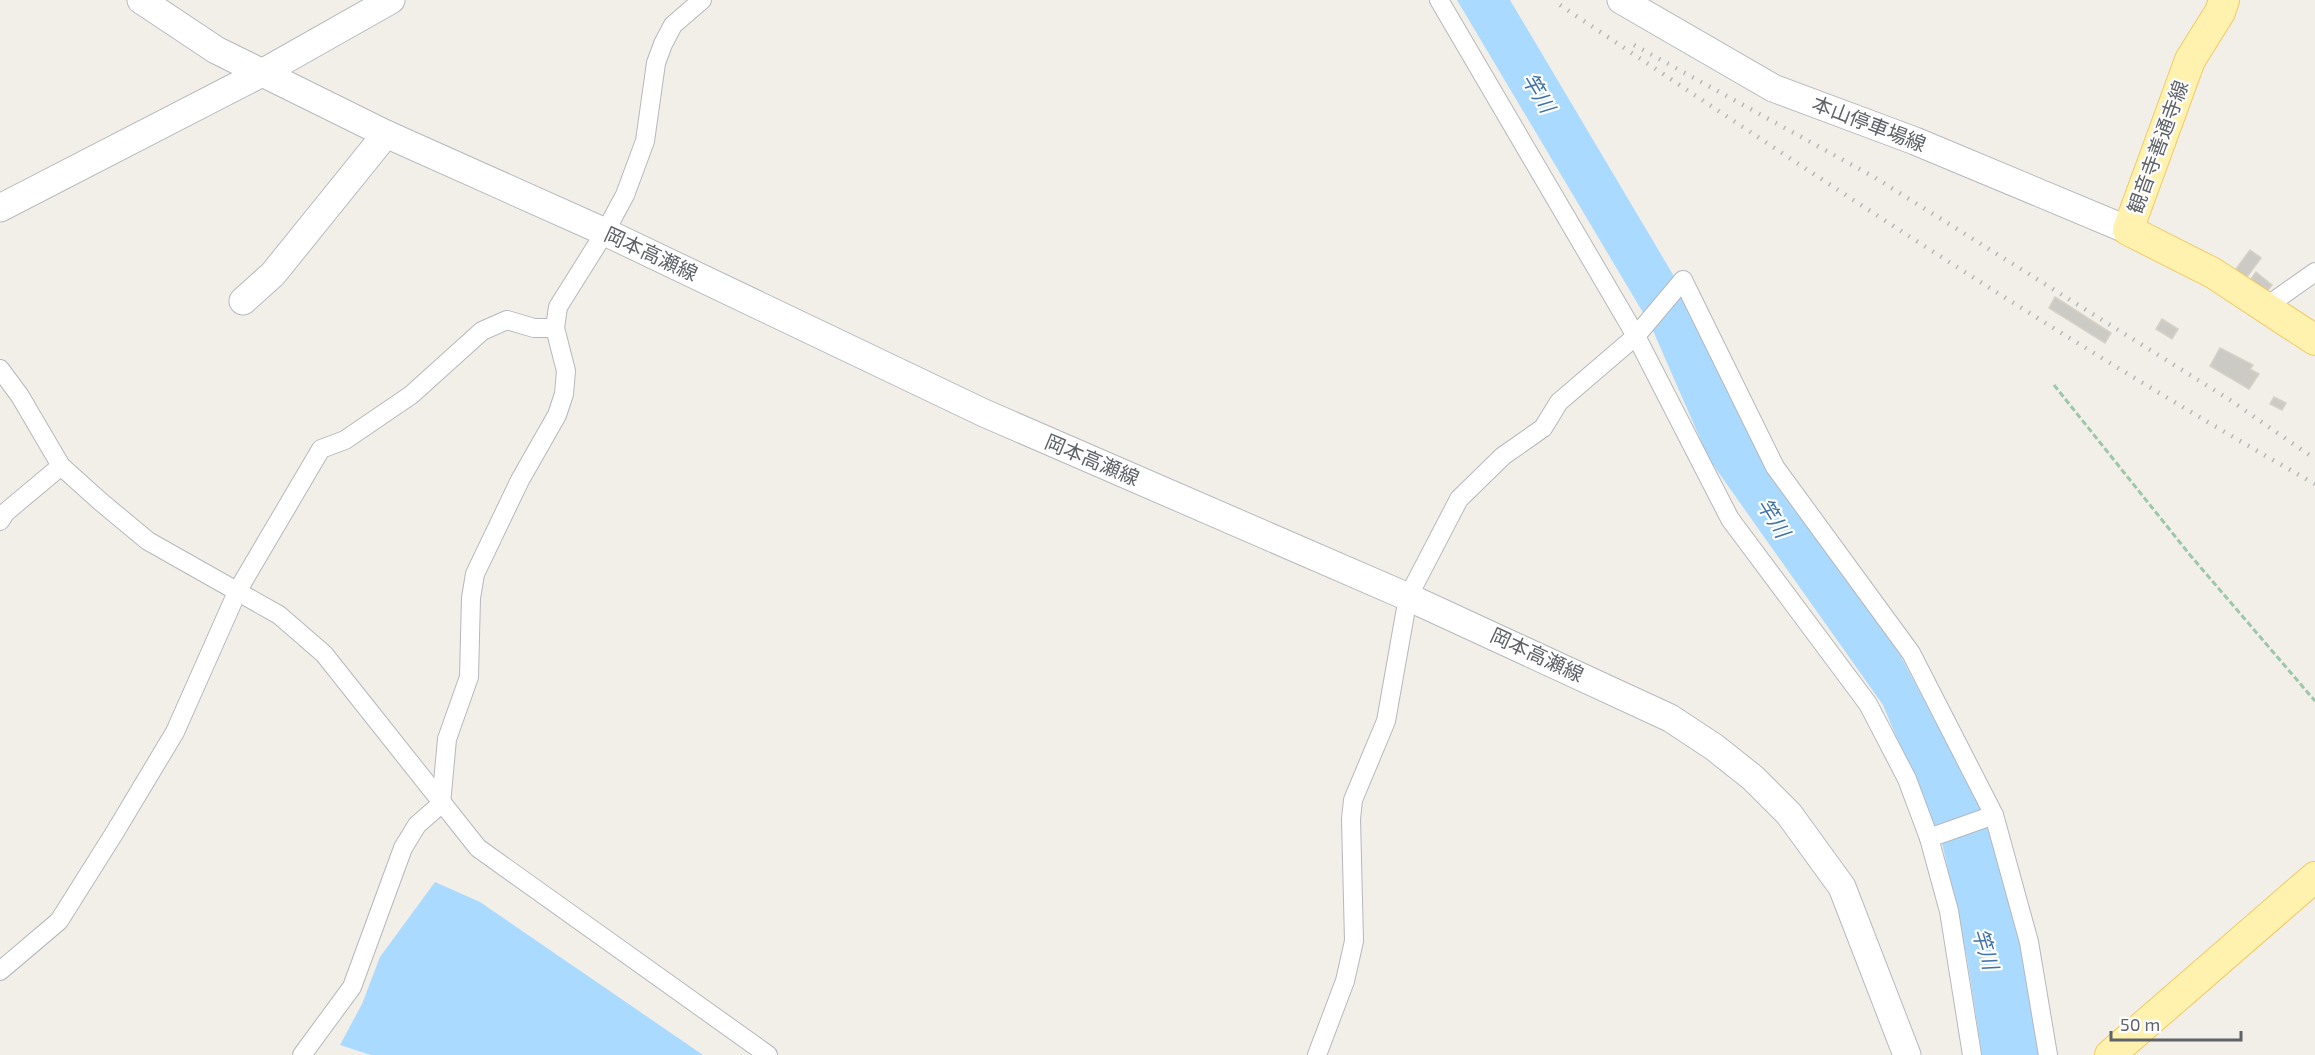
<svg xmlns="http://www.w3.org/2000/svg" width="2315" height="1055" font-family="'Exo 2','Noto Sans JP',sans-serif">
<style>
.water{fill:#aadaff}
.building{fill:#cccac5;stroke:#d6d1c6;stroke-width:1.5}
.lines{fill:none;stroke-linecap:round;stroke-linejoin:round}
.street-casing{stroke:#b5b8bc;stroke-width:20}
.secondary-casing{stroke:#b6babf;stroke-width:29}
.primary-casing{stroke:#f2c960;stroke-width:32}
.path{stroke:#9cc7a9;stroke-width:3;stroke-dasharray:6 3;stroke-linecap:butt}
.street{stroke:#fff;stroke-width:18}
.secondary{stroke:#fff;stroke-width:27}
.primary{stroke:#fff2af;stroke-width:30}
.rail{stroke:#b6b7b8;stroke-width:4.5;stroke-dasharray:1.5 8;stroke-linecap:butt}
.labels{text-anchor:middle;stroke-width:4.5;stroke-linejoin:round;paint-order:stroke}
.street-label{font-size:20px;fill:#5f6368;stroke:#fff}
.water-label{font-size:21px;font-style:italic;fill:#4174aa;stroke:#fff}
</style>
<rect width="100%" height="100%" fill="#f1efe8"/>
<!-- water -->
<g class="water">
<polygon points="1457,0 1510,0 1675,278 1771,474 1888,632 1990,825 2029,977 2040,1055 1982,1055 1967,958 1941,838 1935,830 1883,705 1709,459 1651,326"/>
<polygon points="435,882 480,902 703,1055 371,1055 340,1045 362,1004 380,957"/>
</g>
<!-- building -->
<g class="building">
<polygon points="2250,250 2261,258 2244,281 2233,273"/>
<polygon points="2256,272 2272,285 2264,295 2249,282"/>
<polygon points="2055,297 2111,333 2105,343 2049,308"/>
<polygon points="2162,319 2178,329 2172,339 2156,329"/>
<polygon points="2220,348 2253,365 2250,369 2259,374 2249,389 2210,366"/>
<polygon points="2274,397 2286,403 2282,410 2270,404"/>
</g>
<g class="lines">
<!-- street casing -->
<g class="street-casing">
<g id="street">
<polyline points="1439,0 1636,336 1730,519 1868,704 1907,779 1929,838 1949,911 1972,1055"/>
<polyline points="2267,306 2315,272"/>
<polyline points="0,369 20,396 61,466 101,502 148,541 279,615 324,654 478,848 768,1055"/>
<polyline points="0,521 6,512 61,466"/>
<polyline points="1929,838 1994,815"/>
<polyline points="0,971 59,921 115,832 175,732 238,590 321,449 345,440 411,395 482,331 507,320 534,328 555,328"/>
<polyline points="302,1055 352,987 403,848 417,825 441,804 447,739 469,677 471,598 475,574 520,480 557,415 564,394 566,371 555,328 558,307 605,232 625,195 645,141 656,63 663,44 673,25 702,0"/>
<polyline points="1317,1055 1345,981 1354,941 1351,819 1353,800 1386,721 1408,597 1459,499 1503,456 1543,428 1559,402 1636,336 1683,280 1775,467 1911,653 1994,815 2029,942 2048,1055"/>
</g>
</g>
<!-- secondary casing -->
<g class="secondary-casing">
<g id="secondary">
<polyline points="141,0 216,50 386,134 605,232 984,413 1408,597 1670,718 1714,747 1753,778 1789,814 1842,887 1907,1055"/>
<polyline points="1621,0 1773,88 1915,141 2128,230"/>
<polyline points="0,208 260,74 391,0"/>
<polyline points="243,301 273,274 386,134"/>
</g>
</g>
<!-- primary casing -->
<g class="primary-casing">
<g id="primary">
<polyline points="2224,0 2220,12 2190,60 2128,230 2213,273 2315,340"/>
<polyline points="2110,1055 2315,877"/>
</g>
</g>
<!-- path -->
<polyline class="path" points="2054,385 2190,555 2315,701"/>
<!-- street -->
<use href="#street" class="street"/>
<!-- secondary -->
<use href="#secondary" class="secondary"/>
<!-- primary -->
<use href="#primary" class="primary"/>
<!-- rail -->
<g class="rail">
<path d="M1560,5C1808,171 2055,337 2315,484"/>
<polyline points="1634,45 1874,177 2230,400 2315,459"/>
</g>
</g>
<g class="labels">
<!-- street labels -->
<g class="street-label">
<text transform="translate(1869 124) rotate(21)" y="7">本山停車場線</text>
<text transform="translate(2158 147) rotate(-70)" y="7">観音寺善通寺線</text>
<text transform="translate(651 254) rotate(25)" y="7">岡本高瀬線</text>
<text transform="translate(1092 460) rotate(23)" y="7">岡本高瀬線</text>
<text transform="translate(1537 655) rotate(25)" y="7">岡本高瀬線</text>
</g>
<!-- water labels -->
<g class="water-label">
<text transform="translate(1538 93) rotate(59)" y="7">竿川</text>
<text transform="translate(1773 518) rotate(58)" y="7">竿川</text>
<text transform="translate(1985 949) rotate(73)" y="7">竿川</text>
</g>
</g>
<!-- scale -->
<path d="M2111 1031v9h130v-9" fill="none" stroke="#5f6368" stroke-width="3"/>
<text x="2120" y="1031" font-size="18" fill="#5f6368" stroke="#ffffff" stroke-width="4.5" paint-order="stroke">50 m</text>
</svg>
